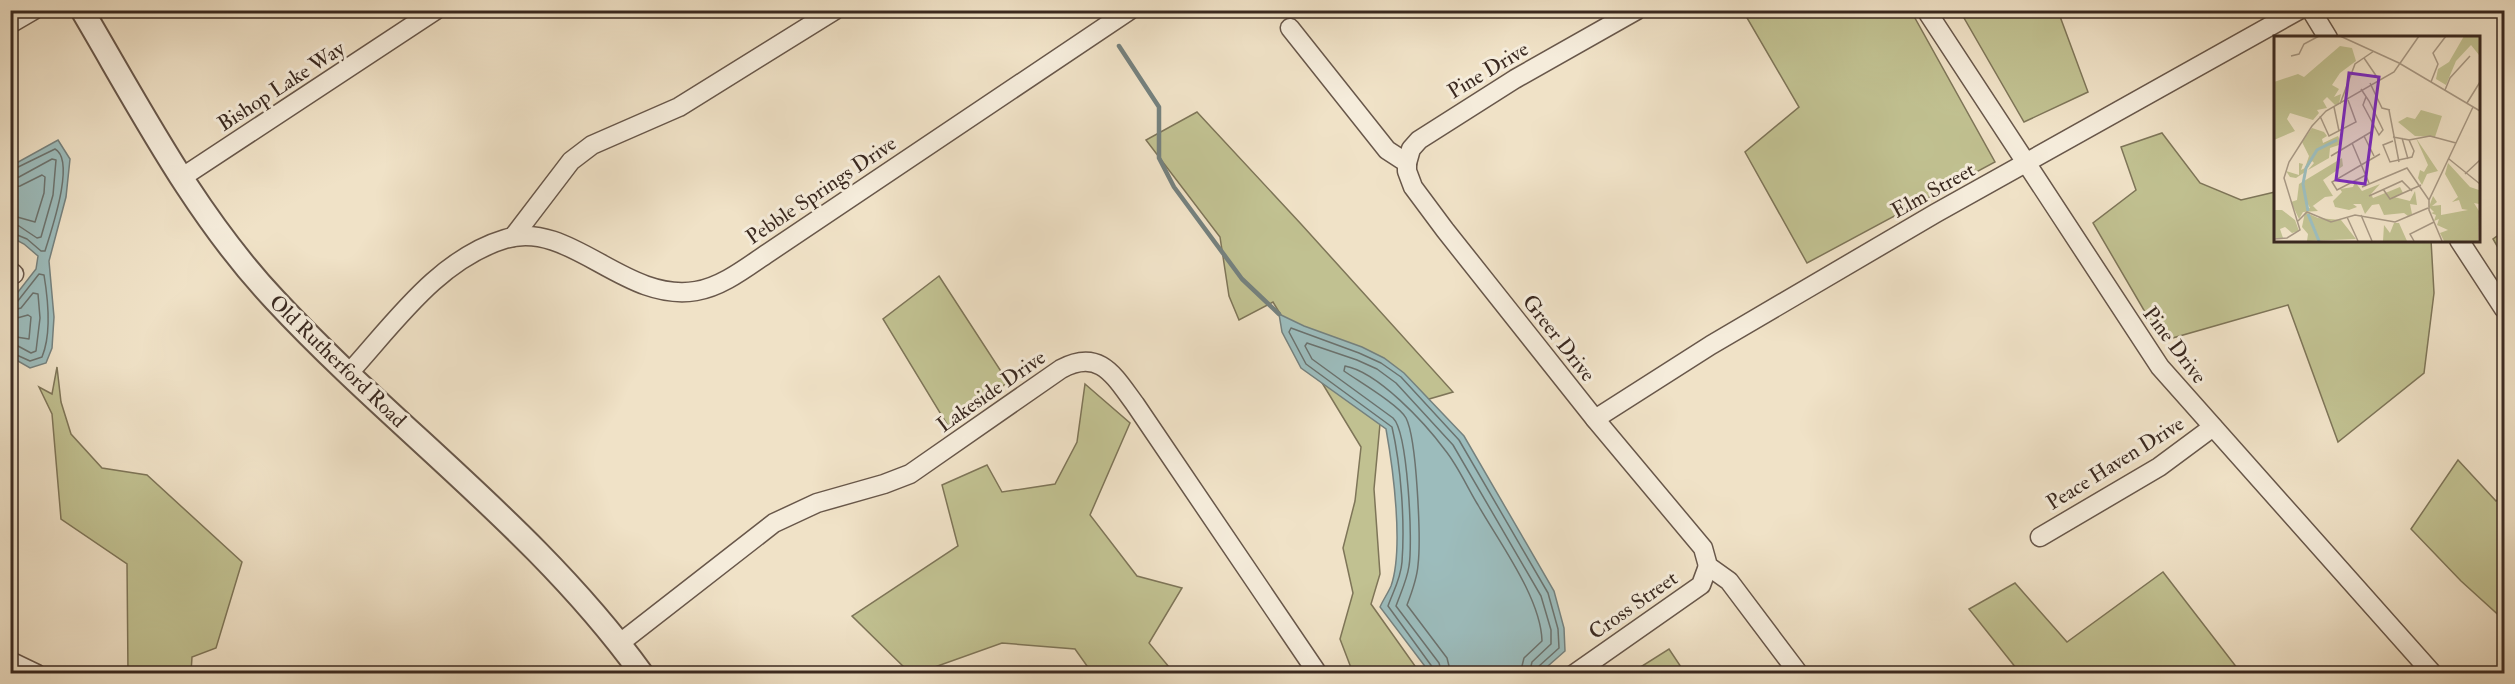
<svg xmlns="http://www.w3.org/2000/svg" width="2515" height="684" font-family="'IM FELL Double Pica',serif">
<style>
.green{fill:#c1c191;stroke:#7e7558;stroke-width:1.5}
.water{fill:#9cbcbc;stroke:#75817e;stroke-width:1.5}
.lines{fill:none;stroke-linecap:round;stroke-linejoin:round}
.shore{stroke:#6b726e;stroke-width:1.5}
.stream{stroke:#75817e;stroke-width:4.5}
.minor-casing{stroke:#68574a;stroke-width:21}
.tertiary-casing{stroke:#68574a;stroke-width:26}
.minor{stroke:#f5ecdb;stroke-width:18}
.tertiary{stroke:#f5ecdb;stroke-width:22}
.labels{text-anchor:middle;stroke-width:6;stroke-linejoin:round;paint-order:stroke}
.street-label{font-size:21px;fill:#3a2920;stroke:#f5ecdb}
.inset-river{fill:none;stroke:#9cbcbc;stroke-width:3}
.inset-road{fill:none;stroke:#a79884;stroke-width:1.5}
.view{fill:#7b2cbf;fill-opacity:0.15;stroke:#7b2cbf;stroke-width:3}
.inset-edge{fill:none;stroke:#3a2920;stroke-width:3}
</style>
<rect width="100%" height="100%" fill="#f0e2c7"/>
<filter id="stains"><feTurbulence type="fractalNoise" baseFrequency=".00333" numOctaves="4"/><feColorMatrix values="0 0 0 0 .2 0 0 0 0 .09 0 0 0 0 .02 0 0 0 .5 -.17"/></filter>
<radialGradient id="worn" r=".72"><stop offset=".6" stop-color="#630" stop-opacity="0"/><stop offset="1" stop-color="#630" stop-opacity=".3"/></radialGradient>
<!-- green -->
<g class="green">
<polygon points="1743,11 1911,11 1995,162 1807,263 1745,152 1799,107"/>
<polygon points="1960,11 2058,11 2088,92 2024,122"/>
<polygon points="1197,112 1301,224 1453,392 1381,413 1374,489 1380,574 1371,604 1420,673 1353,673 1340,639 1353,593 1343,548 1355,501 1361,447 1273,302 1239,320 1229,296 1220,237 1146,140"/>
<polygon points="2162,133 2200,183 2241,200 2275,192 2275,240 2431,240 2434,293 2424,373 2338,442 2288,305 2162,341 2093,223 2136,190 2121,147"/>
<polygon points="2504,231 2504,230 2504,258 2493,239"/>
<polygon points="939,276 1008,382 948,426 883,319"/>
<polygon points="57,367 61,402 71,434 102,468 147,475 242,562 216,648 192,657 191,673 128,673 127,564 61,519 52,414 39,387 52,394"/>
<polygon points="1085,384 1130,423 1090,515 1137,576 1182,588 1149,643 1174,673 1092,673 1075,649 1002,643 918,673 910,673 852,616 958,546 942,485 987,465 1002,492 1055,484 1077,442"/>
<polygon points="2458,460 2496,501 2504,496 2504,620 2461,581 2411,529"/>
<polygon points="2163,572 2241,673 2020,673 1969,609 2015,583 2067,642"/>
<polygon points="1669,649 1685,673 1631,673"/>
</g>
<!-- water -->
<g class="water">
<polygon points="58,140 70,159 66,197 49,261 54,317 52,348 46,363 30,368 11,357 11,301 36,269 38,256 24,244 11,237 11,166"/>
<path d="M1279,314L1304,326L1362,347L1384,358L1404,373L1464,436L1554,591L1564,628L1565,651L1540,673H1430L1380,607C1383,600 1388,593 1391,586C1404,549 1393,468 1386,429L1301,368L1282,332Z"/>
</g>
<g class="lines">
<!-- shore -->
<g class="shore">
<path d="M10,171L55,149C76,160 51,231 45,251H41L27,239L10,232"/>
<polyline points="10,178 19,177 52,159 56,160 53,195 41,237 37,238 19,226 10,224"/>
<polyline points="10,188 20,186 42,175 45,177 44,193 35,222 10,215"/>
<path d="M10,304L17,302L39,274L44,275C48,299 52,333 42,357L30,361L10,352"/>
<polyline points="10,311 21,308 33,293 38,294 40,318 36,351 31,353 18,346 10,345"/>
<polyline points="10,320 28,315 31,317 29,339 10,336"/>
<path d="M1434,674L1433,668L1388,606C1393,592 1401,578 1402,562C1405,522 1401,466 1392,427L1306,364L1289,332L1291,328L1359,353L1381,363L1401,377L1459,440L1548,593L1558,629L1559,648L1538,667L1537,674"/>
<path d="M1442,674L1439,663L1396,606C1401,592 1407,580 1409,566C1413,543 1408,432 1393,418L1312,359L1305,346L1307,343L1357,360L1377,369L1396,383L1453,445L1541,596L1551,630V644L1532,662L1529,674"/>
<path d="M1451,674L1447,658L1407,605C1412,592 1417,579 1418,565C1421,540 1417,439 1406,418C1399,405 1358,381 1344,371L1345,366C1378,372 1425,423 1445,450C1458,466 1467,487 1478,505C1499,542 1541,598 1542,641L1524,658L1520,674"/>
</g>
<!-- stream -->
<g class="stream">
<polyline points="1102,10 1102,12"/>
<polyline points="1119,46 1159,107 1159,158 1174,187 1242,279 1279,314"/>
</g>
<!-- minor casing -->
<g class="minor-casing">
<g id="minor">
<polyline points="1926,10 2160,367 2433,674"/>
<polyline points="2311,10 2328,38"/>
<polyline points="10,24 34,10"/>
<polyline points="1290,28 1387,150 1407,163 1407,171 1413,187 1445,230 1595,419 1703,548 1708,566 1729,581 1799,674"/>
<polyline points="1407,163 1411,149 1419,140 1515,79 1637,10"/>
<polyline points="181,178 436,10"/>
<polyline points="513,237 571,161 592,145 679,107 835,10"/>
<polyline points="2459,240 2504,309"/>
<polyline points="10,271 14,274"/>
<path d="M348,374C393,325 438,259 505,239C570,219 624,303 696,291C722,287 747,267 768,253L1130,10"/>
<polyline points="1595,419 1711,345 1936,213 2299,10"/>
<polyline points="2040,537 2159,467 2213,427"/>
<path d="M620,643L774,523L817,503L884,484L910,474L1061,369C1100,348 1114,376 1135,404L1318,674"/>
<polyline points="10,661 37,674"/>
<polyline points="1574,674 1701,585 1708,566"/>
</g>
</g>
<!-- tertiary casing -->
<g class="tertiary-casing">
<path id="tertiary" d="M82,10C141,110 195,215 275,300C394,428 539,531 642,674"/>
</g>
<!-- minor -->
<use href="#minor" class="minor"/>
<!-- tertiary -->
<use href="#tertiary" class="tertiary"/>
</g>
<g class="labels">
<!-- street labels -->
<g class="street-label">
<text transform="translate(1488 70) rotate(-31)" y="7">Pine Drive</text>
<text transform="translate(281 86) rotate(-33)" y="7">Bishop Lake Way</text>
<text transform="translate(821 190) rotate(-34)" y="7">Pebble Springs Drive</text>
<text transform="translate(1933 190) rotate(-29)" y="7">Elm Street</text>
<text transform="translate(1559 338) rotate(52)" y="7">Greer Drive</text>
<text transform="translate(2175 345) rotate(53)" y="7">Pine Drive</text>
<text transform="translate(338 361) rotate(44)" y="7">Old Rutherford Road</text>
<text transform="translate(991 391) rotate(-35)" y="7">Lakeside Drive</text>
<text transform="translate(2115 463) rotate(-32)" y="7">Peace Haven Drive</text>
<text transform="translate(1633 605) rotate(-35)" y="7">Cross Street</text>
</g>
</g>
<!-- overview -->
<g transform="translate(2274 36)">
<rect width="206" height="206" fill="#f0e2c7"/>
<path d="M190,0H205V19L197,9L182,25L172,49L162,43L164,33L175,26ZM66,10L78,12L82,25L66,37L58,49L65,53L60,61L67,58L65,68L61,69L53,61L49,65L53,72L43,74L45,77L39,84L16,77L13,83L21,95L0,104V46L24,38L30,41ZM147,74L168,80L161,101L141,100L124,86L133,81L141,83ZM38,92L50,96L53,100L48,103L49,107L64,100L68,108L56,112L55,122L34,134L40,127L38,125L31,136L22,142L16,141L12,135L25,139V127L29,128L27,134L31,132L35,120L28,106ZM142,102L164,135L153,138L148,149L144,142L146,134L150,136L154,129ZM68,122L69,130L49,144L59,160L51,161L36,172L31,163L34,173L39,170L44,175L29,176L25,183L17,166L23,164L25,148ZM174,127L196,151L205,154V168L200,167L205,175L204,205H170L166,197L174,194L163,189L165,183L160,185L162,179L157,177L160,176L155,171L159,160L163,166L158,170L167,169V179L194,174L188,173L185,164L178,166L184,161L171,138ZM81,146L88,155L106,148L97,158L99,162L126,151L129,157L120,161L136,165L141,155L143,169L136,168L138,178L134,180L130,177L110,179L105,168L98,169L91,178L87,168H79L83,171L75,174L61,171L59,165L68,156L66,153L79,151ZM0,174H8L21,184L25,195L18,197L11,191L6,193L9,202H0ZM31,176L44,182L67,184L82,203L33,205L34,198L28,191ZM120,187H125L133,205H109L110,189L116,197Z" fill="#c1c191"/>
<path class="inset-river" d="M34,175L29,148L32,132L43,114L63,104M34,178L45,205"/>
<path class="inset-road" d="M66,0L125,27L206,75M17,20L25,18L30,8L45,0M90,22L105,44M157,46L164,28L159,17L172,0M96,47L108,72L116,74M87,53L95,65L109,94L105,99L89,69L92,61M171,54L176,42L196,20M193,67L206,46M66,68L81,28L100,15M60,71L65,95M115,74L125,126M46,80L55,100L82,86L74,64M90,100L100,120M128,102L134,123M135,104L156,100L182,107M119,105L109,109L116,126L138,121L140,115L135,104L119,101M78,107L95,147M57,120L97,96M175,123L206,148M191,138L206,124M92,139L63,154L58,146L106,118M88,151L133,132L155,164M109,153L116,163L147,149M95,160L128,145L138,155M87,179L98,205M73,181L84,205M24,185L33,176L57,186L81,179L121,186L154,172M0,203L13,202L26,194L10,142L15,126L38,90L52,75L120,36L145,0M140,205L136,198L160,186M168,205L155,174V164L199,71"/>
<path class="view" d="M75,37L105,41L91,148L62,144Z"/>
<rect width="206" height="206" class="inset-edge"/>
</g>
<!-- margin -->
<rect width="2515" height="684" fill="none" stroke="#f0e2c7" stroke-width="36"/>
<rect x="12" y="12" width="2491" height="660" fill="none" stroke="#3a2920" stroke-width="3"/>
<rect x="18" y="18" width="2479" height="648" fill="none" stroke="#3a2920" stroke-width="1.5"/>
<rect width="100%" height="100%" filter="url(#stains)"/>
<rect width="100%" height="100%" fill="url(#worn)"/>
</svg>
